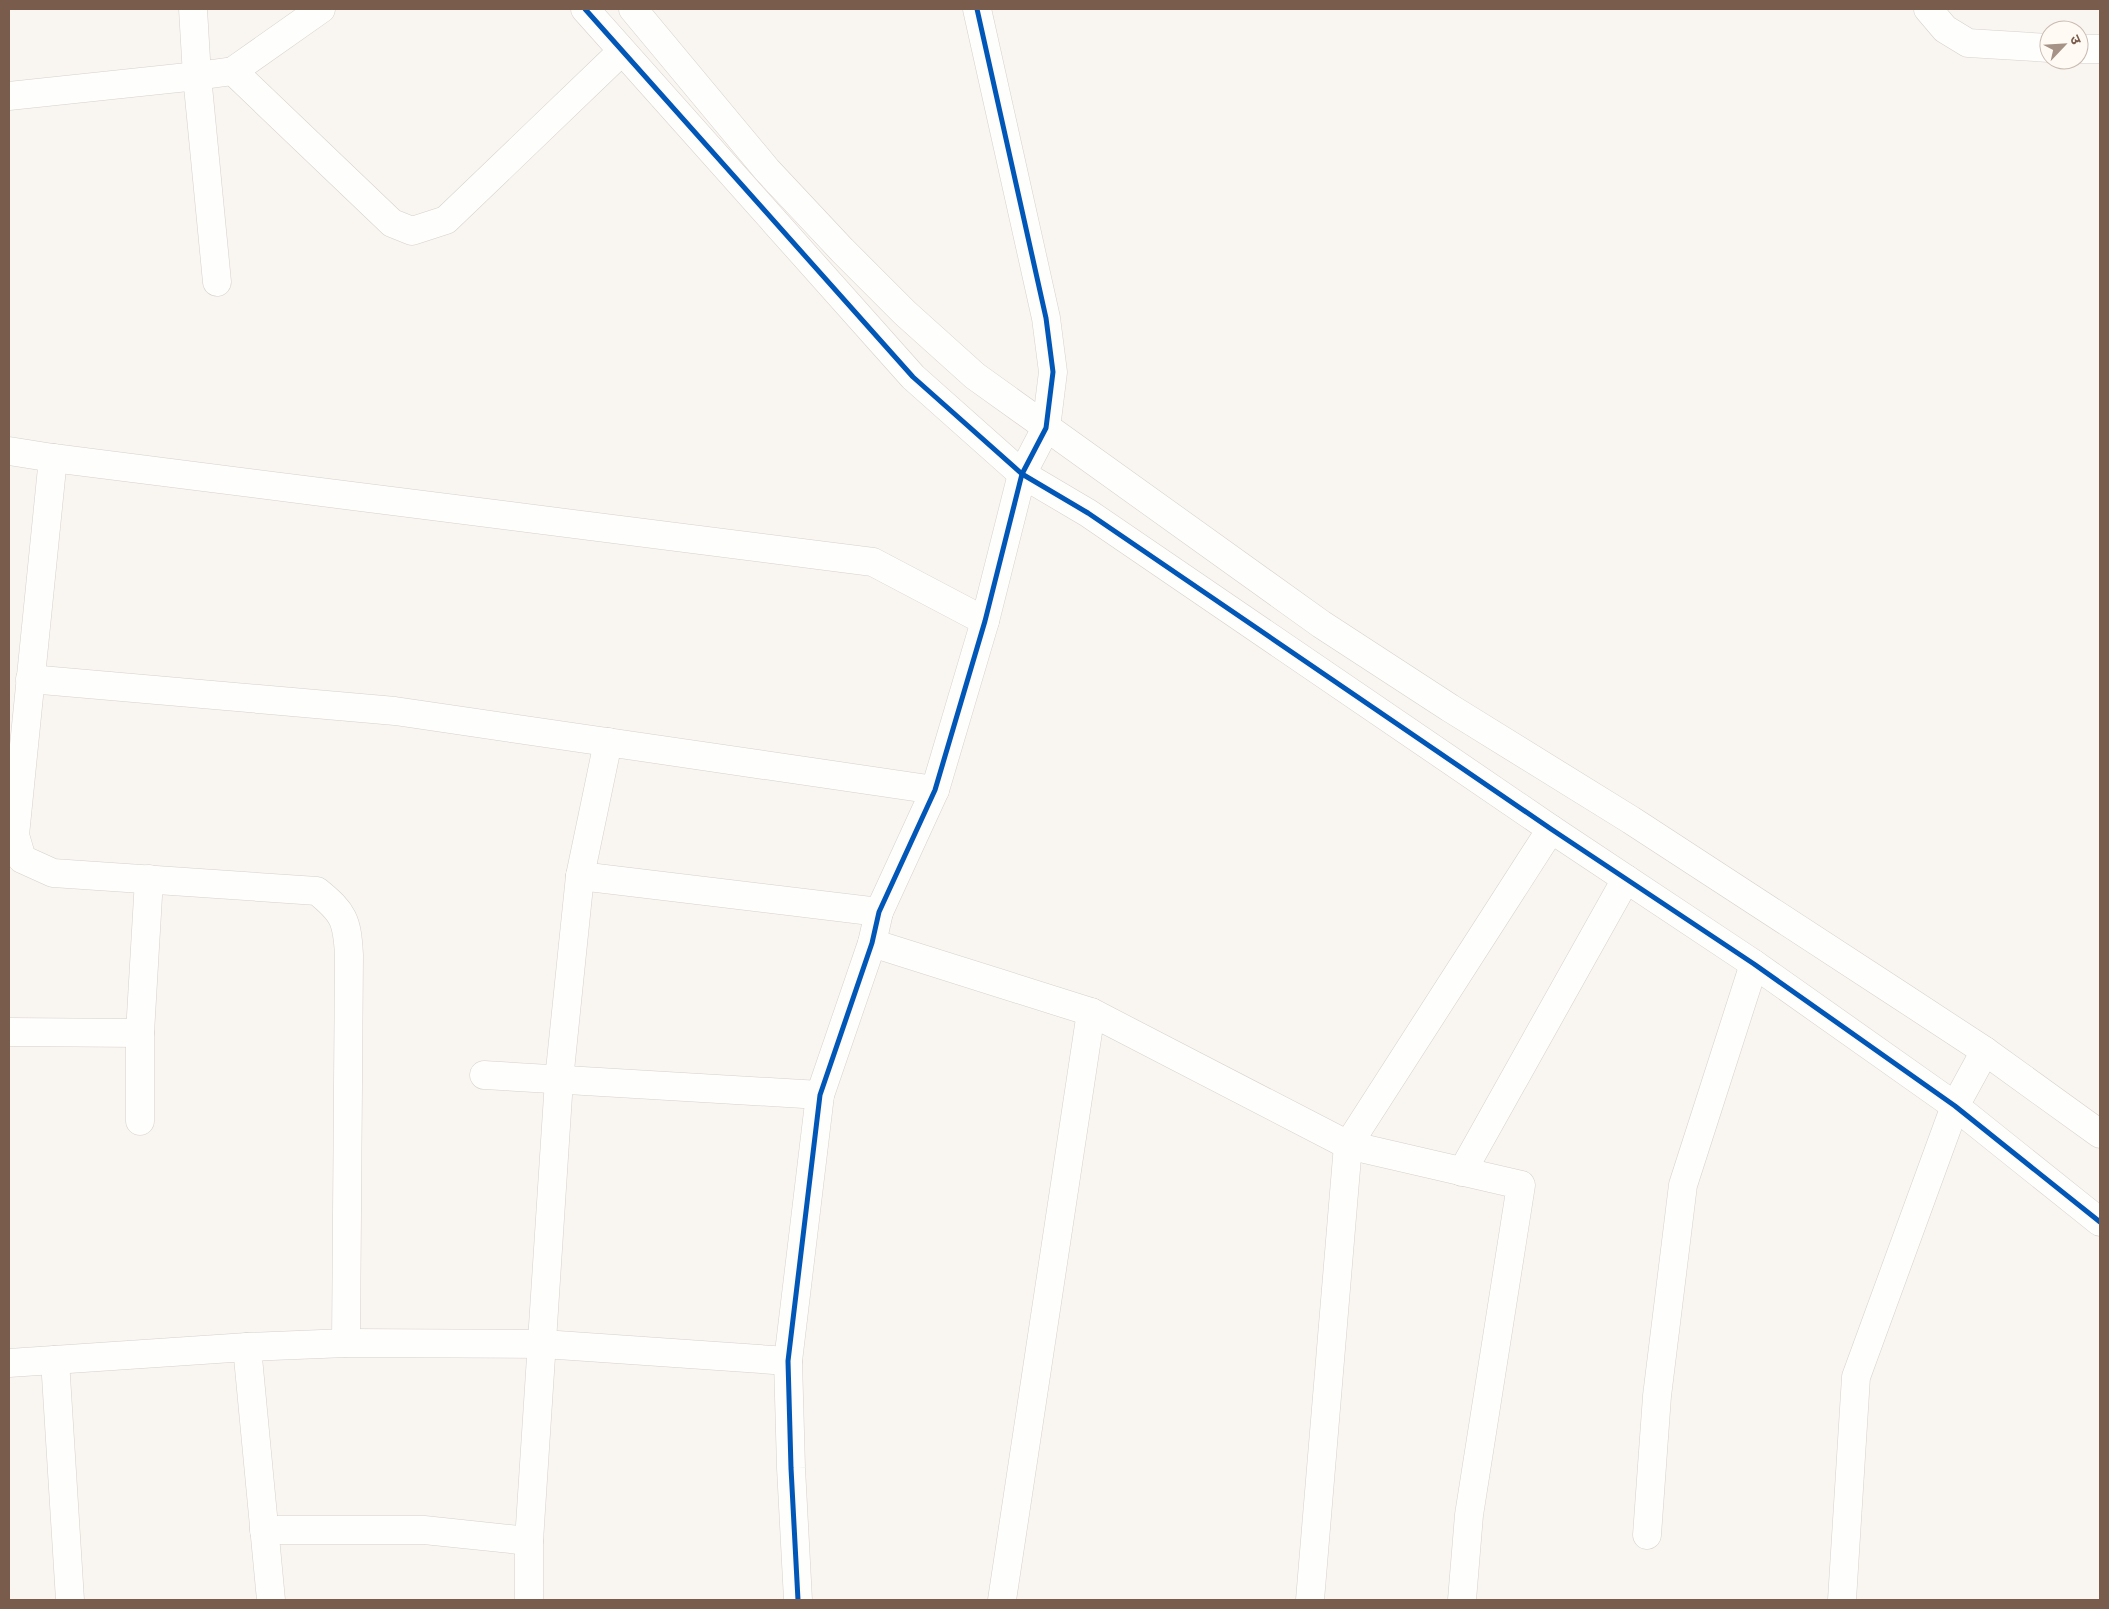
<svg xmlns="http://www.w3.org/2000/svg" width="2109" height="1609" font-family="'Asap Condensed','Noto Sans Devanagari',sans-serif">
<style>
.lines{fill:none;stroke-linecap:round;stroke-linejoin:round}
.minor-casing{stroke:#d7d1cb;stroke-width:29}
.minor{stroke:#fefefd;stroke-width:28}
.cycleway-casing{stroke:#fffaf3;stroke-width:8}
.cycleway{stroke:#0057b8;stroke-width:5}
</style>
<rect width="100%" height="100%" fill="#f9f5f0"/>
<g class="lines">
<!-- minor casing -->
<g class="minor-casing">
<g id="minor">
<polyline points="193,9 197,76 217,282"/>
<polyline points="585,9 913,377 1022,474 1088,513 1551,829 1754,964 1955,1106 2100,1222"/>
<polyline points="633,9 767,170 842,250 905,313 975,376 1321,624 1450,708 1631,820 1898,994 1985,1051 2100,1134"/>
<polyline points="1928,9 1945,29 1968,43 2049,48"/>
<polyline points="2079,49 2100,49"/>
<polyline points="233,71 392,223 412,231 446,220 621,52"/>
<polyline points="9,96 197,76 233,71 321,9"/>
<polyline points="9,451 53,458 873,562 985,621"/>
<path d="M53,458L15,835L22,859L53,873L317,891C344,913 347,920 349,955L346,1343"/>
<polyline points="30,679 395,711 935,790"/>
<polyline points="580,876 879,912"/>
<polyline points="872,943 1091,1012"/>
<polyline points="9,1032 140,1033"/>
<polyline points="484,1075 820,1095"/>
<polyline points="140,1121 140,1033 149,879"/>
<polyline points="1462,1172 1626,879"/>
<polyline points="55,1360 70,1600"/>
<polyline points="9,1363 247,1347"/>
<polyline points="264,1530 424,1530 529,1541"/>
<polyline points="1647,1535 1657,1396 1683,1185 1754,964"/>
<polyline points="271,1600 247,1347 346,1343 543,1344 788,1361"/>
<polyline points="529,1600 529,1541 559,1080 580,876 608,742"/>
<polyline points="798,1600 791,1468 788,1361 820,1095 872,943 879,912 935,790 985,621 1022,474 1046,428 1053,372 1046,318 977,9"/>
<polyline points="1002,1600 1091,1012 1348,1145 1521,1185 1469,1515 1462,1600"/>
<polyline points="1310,1600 1348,1145 1551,829"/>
<polyline points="1842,1600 1856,1377 1955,1106 1985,1051"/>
</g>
</g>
<!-- minor -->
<use href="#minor" class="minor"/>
<!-- cycleway casing -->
<g class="cycleway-casing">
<g id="cycleway">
<polyline points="585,9 913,377 1022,474 1088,513 1551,829 1754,964 1955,1106 2100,1222"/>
<polyline points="798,1600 791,1468 788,1361 820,1095 872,943 879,912 935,790 985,621 1022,474 1046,428 1053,372 1046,318 977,9"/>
</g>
</g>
<!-- cycleway -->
<use href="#cycleway" class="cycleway"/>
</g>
<!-- border -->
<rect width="2109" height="1609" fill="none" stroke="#7a5c4d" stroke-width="20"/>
<!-- north arrow -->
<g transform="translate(2064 45) rotate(65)"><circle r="24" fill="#fffaf3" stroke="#cabbb1"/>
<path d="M0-4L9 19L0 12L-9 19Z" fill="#a69286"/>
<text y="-8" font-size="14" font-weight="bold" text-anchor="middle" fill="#7a5c4d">उ</text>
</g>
</svg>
